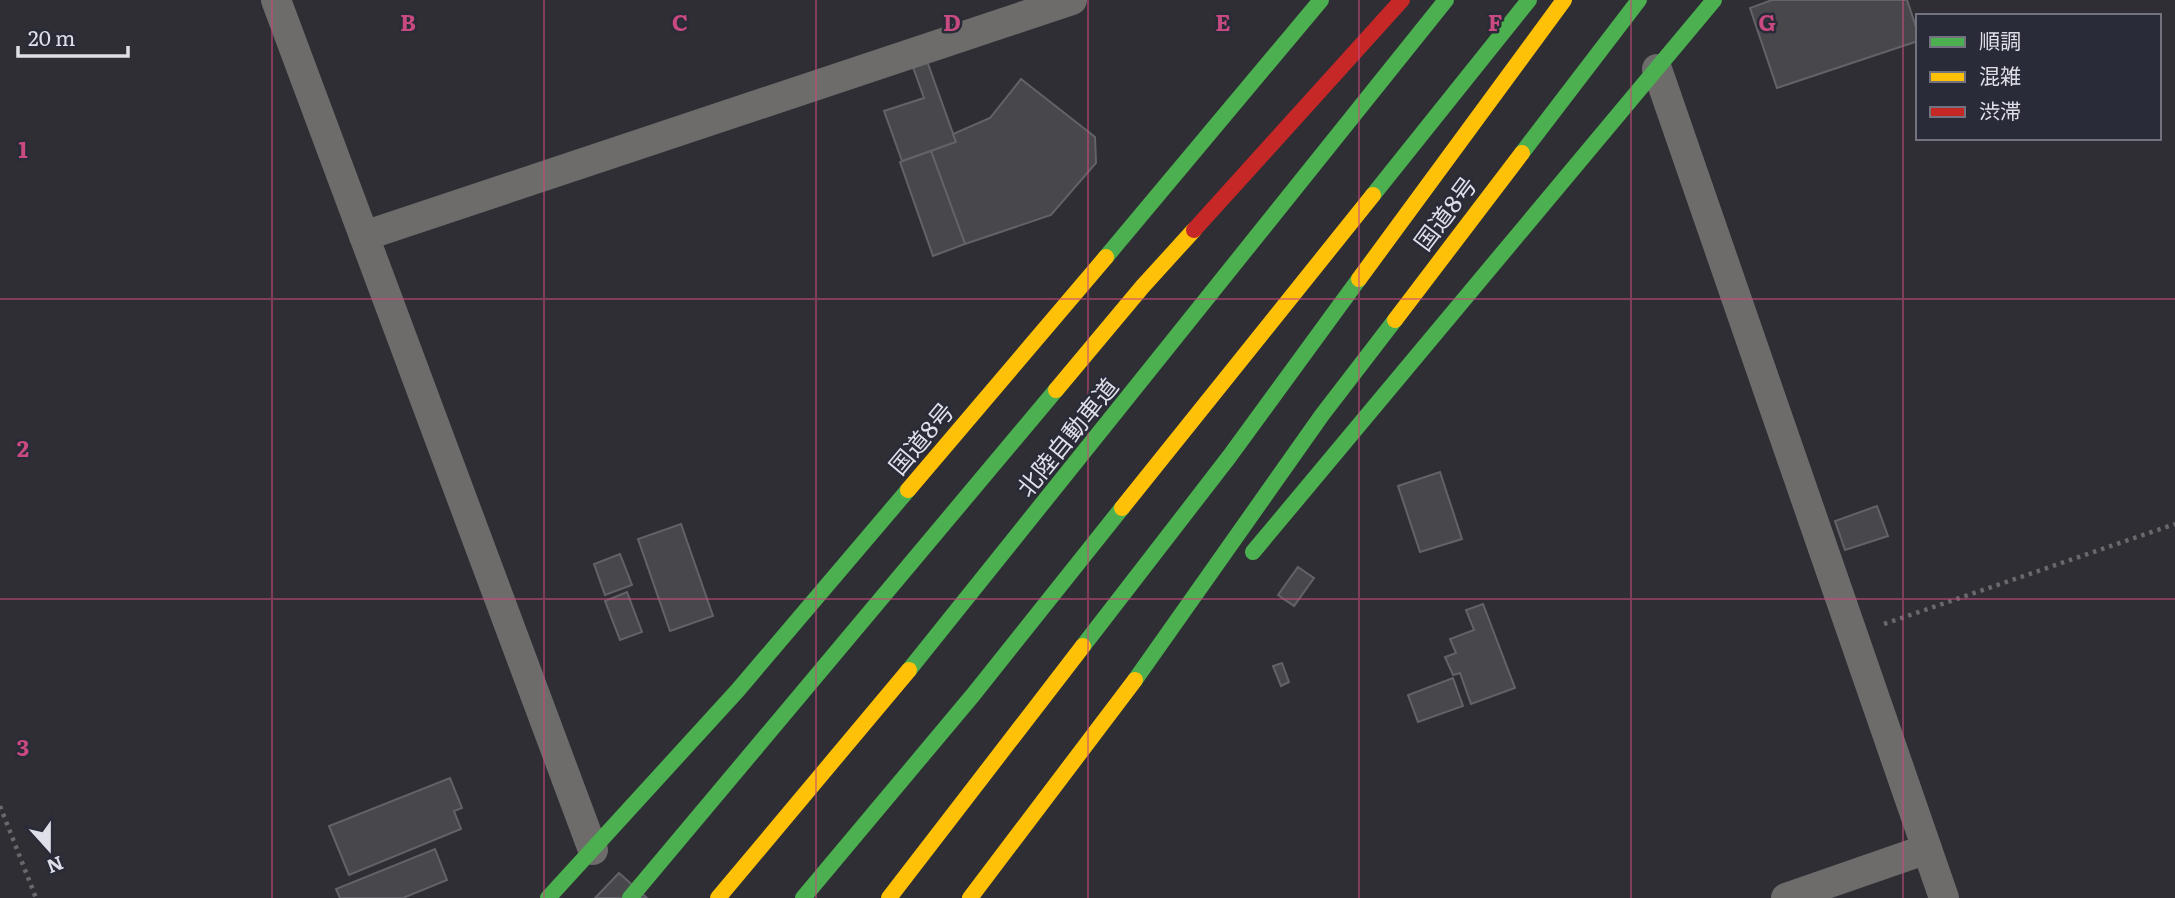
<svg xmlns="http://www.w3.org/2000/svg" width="2175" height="898" font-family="Literata,'Noto Sans JP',serif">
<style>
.building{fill:#47474c;stroke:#626268;stroke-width:2}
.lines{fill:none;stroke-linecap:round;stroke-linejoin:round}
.path{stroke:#6a686a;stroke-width:4.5;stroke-dasharray:3.5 5;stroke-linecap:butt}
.street{stroke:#6e6c6b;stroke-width:30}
.fast{stroke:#4caf50;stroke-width:16}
.slow{stroke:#ffc107;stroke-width:16}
.jam{stroke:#c62828;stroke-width:16}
.grid{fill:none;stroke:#c94a7e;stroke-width:2;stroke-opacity:0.55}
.labels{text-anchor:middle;stroke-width:5;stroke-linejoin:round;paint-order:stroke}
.street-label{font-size:24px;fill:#dfdfe8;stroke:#2a2b38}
.grid-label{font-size:23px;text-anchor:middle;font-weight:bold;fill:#c94a7e;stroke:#2a2b38;stroke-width:5;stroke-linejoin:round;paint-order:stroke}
</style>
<rect width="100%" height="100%" fill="#2e2e34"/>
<!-- building -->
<g class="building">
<polygon points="1772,0 1907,0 1918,33 1918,41 1777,88 1750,8"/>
<polygon points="927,61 956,142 902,161 884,111 924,98 913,67"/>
<polygon points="1021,79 1095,137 1096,163 1051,215 965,244 931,151 956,142 953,134 990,118"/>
<polygon points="931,151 965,244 933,256 900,162"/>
<polygon points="1440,472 1462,539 1420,552 1398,486"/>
<polygon points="1877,506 1888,536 1845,550 1835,521"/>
<polygon points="681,524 713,616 670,631 638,539"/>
<polygon points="620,554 632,585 605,595 594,564"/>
<polygon points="1298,567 1314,578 1294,606 1278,595"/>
<polygon points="627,592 642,632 620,640 605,601"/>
<polygon points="1483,604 1515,688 1471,704 1460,673 1453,675 1445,657 1456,653 1450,639 1474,630 1466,610"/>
<polygon points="1282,663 1289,682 1281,686 1273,666"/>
<polygon points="1453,678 1463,706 1418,722 1408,695"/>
<polygon points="450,778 462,808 454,811 461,829 349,875 329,826"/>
<polygon points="435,849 447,880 403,898 340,898 336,889"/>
<polygon points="619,873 647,898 595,898"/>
</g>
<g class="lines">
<!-- path -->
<g class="path">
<polyline points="1884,624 2175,524"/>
<polyline points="0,806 36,898"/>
</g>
<!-- street -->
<g class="street">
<polyline points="276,0 593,850"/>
<polyline points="1657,69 1944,898"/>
<polyline points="364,236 1072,0"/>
<polyline points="1786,898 1927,849"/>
</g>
<!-- fast -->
<g class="fast">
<polyline points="1522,153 1639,0"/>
<polyline points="1373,195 1529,0"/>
<polyline points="1106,257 1321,0"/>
<polyline points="1253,552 1714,0"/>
<polyline points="1083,646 1229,457 1359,279"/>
<polyline points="909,670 1446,0"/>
<polyline points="1135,680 1322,415 1395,320"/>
<polyline points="548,898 738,690 908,490"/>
<polyline points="630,898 1056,390"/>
<polyline points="803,898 973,695 1122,508"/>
</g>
<!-- slow -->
<g class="slow">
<polyline points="1359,279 1564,0"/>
<polyline points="1395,320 1522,153"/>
<polyline points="1056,390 1143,286 1194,230"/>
<polyline points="908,490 1106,257"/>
<polyline points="1122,508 1373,195"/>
<polyline points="718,898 909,670"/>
<polyline points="889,898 1083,646"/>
<polyline points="970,898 1135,680"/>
</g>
<!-- jam -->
<polyline class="jam" points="1194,230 1402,0"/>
</g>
<!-- grid -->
<path class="grid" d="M272,0V898M544,0V898M816,0V898M1088,0V898M1359,0V898M1631,0V898M1903,0V898M0,299H2175M0,599H2175"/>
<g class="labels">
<!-- street labels -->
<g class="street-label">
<text transform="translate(1446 214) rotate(-53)" y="8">国道8号</text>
<text transform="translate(1068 438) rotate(-51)" y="8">北陸自動車道</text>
<text transform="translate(922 439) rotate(-50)" y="8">国道8号</text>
</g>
</g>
<g class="grid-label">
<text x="408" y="31">B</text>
<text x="680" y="31">C</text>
<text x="952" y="31">D</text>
<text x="1223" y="31">E</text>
<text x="1495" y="31">F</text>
<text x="1767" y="31">G</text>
<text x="23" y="158">1</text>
<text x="23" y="457">2</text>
<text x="23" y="756">3</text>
</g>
<!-- legend -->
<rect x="1916" y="14" width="245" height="126" fill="#2a2b38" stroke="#72737e" stroke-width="2"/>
<rect x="1930" y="37" width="35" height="10" fill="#4caf50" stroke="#72737e" stroke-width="2"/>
<text x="1979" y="49" font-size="21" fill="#dfdfe8">順調</text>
<rect x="1930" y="72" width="35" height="10" fill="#ffc107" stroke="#72737e" stroke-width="2"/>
<text x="1979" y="84" font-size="21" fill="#dfdfe8">混雑</text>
<rect x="1930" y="107" width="35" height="10" fill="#c62828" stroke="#72737e" stroke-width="2"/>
<text x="1979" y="119" font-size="21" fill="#dfdfe8">渋滞</text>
<!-- north arrow -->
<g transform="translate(49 849) rotate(159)" stroke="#2a2b38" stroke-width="5" paint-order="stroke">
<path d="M0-5L12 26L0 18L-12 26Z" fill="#dfdfe8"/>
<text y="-10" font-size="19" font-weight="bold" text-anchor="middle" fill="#dfdfe8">N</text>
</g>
<!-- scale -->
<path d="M18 46v10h110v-10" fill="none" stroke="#dfdfe8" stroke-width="3.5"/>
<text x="28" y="46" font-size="21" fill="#dfdfe8" stroke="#2a2b38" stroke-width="5" paint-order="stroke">20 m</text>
</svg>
